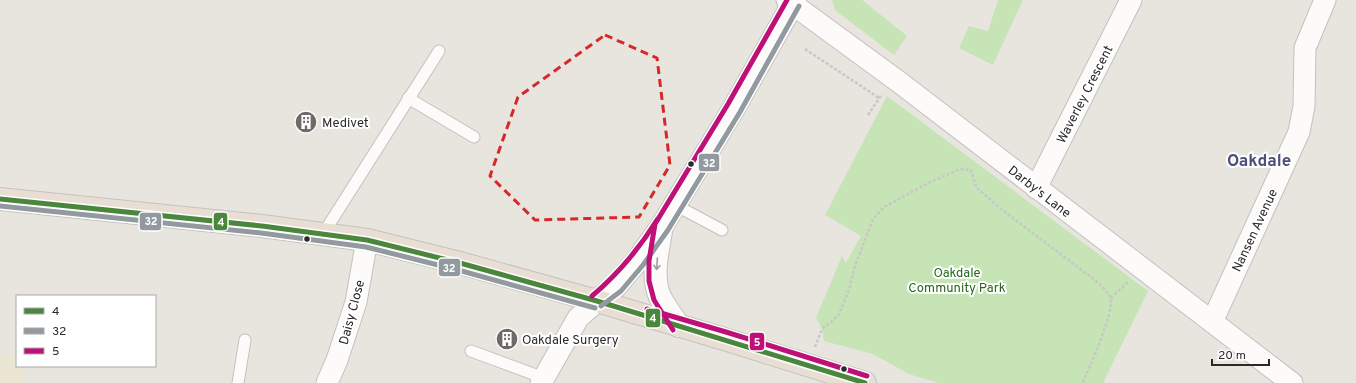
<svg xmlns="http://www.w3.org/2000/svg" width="1356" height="383" font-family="Overpass,sans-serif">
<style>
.education{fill:#ebe5d4}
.green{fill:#c7e4b7}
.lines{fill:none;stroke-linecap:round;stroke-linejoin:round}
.lane-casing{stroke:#c2c1c1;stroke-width:13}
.street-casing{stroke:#c2c1c1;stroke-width:23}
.secondary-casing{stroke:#c2c1c1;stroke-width:24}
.highway-casing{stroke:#c4c3c1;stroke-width:24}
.path{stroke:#c8c7c7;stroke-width:2.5;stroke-dasharray:3 2;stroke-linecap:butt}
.lane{stroke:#fcfbfa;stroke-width:11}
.street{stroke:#fcfbfa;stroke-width:21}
.secondary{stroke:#fcfbfa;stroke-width:22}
.highway{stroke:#e9ded3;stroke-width:22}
.bus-1-casing{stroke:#fff;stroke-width:8}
.bus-2-casing{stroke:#fff;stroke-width:8}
.bus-3-casing{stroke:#fff;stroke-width:8}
.bus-1{stroke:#4b863d;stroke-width:5}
.bus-2{stroke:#929aa0;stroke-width:5}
.bus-3{stroke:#be1076;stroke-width:5}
.oneway{stroke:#9e9d9c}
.marked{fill:none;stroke:#d62828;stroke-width:3;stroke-dasharray:8 5;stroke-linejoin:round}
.bus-dot{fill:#2a2a2a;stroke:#fff;stroke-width:1.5}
.labels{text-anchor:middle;stroke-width:4;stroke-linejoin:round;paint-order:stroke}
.street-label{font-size:13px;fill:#2a2a2a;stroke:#fff}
.poi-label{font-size:13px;fill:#2a2a2a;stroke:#fff;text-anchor:start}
.park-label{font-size:13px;fill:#246819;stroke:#fff}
.district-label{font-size:17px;font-weight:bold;fill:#4a4f7b;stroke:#fff}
.line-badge{stroke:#fff;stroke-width:1.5}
.badge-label{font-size:11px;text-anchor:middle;font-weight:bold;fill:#fff}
</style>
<rect width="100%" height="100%" fill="#e8e5df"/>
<!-- education -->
<polygon class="education" points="0,354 17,357 17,366 24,366 22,383 0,383"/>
<!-- green -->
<g class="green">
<polygon points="832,0 862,0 907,36 894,55 835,10"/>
<polygon points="998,0 1023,0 993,65 959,48 969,26 988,31"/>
<polygon points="887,96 1148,291 1103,383 939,383 909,374 873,354 824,341 822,329 816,318 842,256 846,263 861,236 825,215"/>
</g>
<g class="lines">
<!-- lane casing -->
<g class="lane-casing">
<g id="lane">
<polyline points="408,98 474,137"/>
<polyline points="675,205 722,230"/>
<polyline points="323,234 439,51"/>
<polyline points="471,351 544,378"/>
<polyline points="238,383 245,340"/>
</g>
</g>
<!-- street casing -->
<g class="street-casing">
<g id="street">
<polyline points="787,0 899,82 1292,383"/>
<polyline points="1036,188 1131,0"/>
<polyline points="1212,322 1299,132 1304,106 1305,48 1325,0"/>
<polyline points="327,383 337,360 356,302 367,240"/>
<polyline points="541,383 578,318 597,301"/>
</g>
</g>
<!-- secondary casing -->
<g class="secondary-casing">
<g id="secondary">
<path d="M661,231C658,252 651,276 660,297C665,307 673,317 679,326"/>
<polyline points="597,301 616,286 637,261 662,226 734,108 795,0"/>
</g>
</g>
<!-- highway casing -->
<g class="highway-casing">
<polyline id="highway" points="0,199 262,226 367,240 460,263 597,301 724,339 865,383"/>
</g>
<!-- path -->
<g class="path">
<polyline points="805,49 879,98"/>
<polyline points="868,115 882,94"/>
<polyline points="1111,298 1128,282"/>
<path d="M815,347L822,329L838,316L849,290L854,269L873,219L884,207L930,182L960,169L971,170L976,187L1001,209L1100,284C1103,288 1110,294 1111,299C1113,314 1090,368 1082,383"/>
</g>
<!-- lane -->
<use href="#lane" class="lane"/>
<!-- street -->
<use href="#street" class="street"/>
<!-- secondary -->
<use href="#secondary" class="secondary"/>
<!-- highway -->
<use href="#highway" class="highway"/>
<!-- bus-1 casing -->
<g class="bus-1-casing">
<polyline id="bus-1" points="0,199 262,226 367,240 460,263 597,301 865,383"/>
</g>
<!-- bus-2 casing -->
<g class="bus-2-casing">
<g id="bus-2">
<polyline points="0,206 261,233 366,247 458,270 595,308"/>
<polyline points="601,306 621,291 643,265 668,230 740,112 799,6"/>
</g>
</g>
<!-- bus-3 casing -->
<g class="bus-3-casing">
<g id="bus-3">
<path d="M592,296C618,274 639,249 657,220"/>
<polyline points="647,309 726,332 867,376"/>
<polyline points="673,330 654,300 649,281 649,261 655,224 728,104 787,0"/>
</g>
</g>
<!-- bus-1 -->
<use href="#bus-1" class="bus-1"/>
<!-- bus-2 -->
<use href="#bus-2" class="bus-2"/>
<!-- bus-3 -->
<use href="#bus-3" class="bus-3"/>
</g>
<!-- one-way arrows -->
<defs><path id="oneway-shaft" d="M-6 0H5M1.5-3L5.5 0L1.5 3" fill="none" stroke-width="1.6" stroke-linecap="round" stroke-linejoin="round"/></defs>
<use class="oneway" href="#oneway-shaft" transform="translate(657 264) rotate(94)"/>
<!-- marked area -->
<path class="marked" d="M605,35L657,58L670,165L639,217L535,220L490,176L518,97Z"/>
<!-- icons -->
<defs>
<g id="building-disc" transform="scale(1.15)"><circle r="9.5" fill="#6c6b69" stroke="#fff"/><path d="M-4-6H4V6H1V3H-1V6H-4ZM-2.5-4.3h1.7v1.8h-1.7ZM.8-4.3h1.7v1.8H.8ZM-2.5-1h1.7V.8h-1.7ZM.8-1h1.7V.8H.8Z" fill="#fff"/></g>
</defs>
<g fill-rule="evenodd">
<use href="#building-disc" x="306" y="122"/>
<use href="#building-disc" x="507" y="339"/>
</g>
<!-- markers -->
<g class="bus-dot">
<circle cx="691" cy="164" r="3.5"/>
<circle cx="307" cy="239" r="3.5"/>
<circle cx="844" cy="369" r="3.5"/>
</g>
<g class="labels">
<!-- street labels -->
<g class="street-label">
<text transform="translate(1084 94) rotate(-63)" y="5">Waverley Crescent</text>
<text transform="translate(1040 191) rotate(38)" y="5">Darby's Lane</text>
<text transform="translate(1254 230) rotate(-65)" y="5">Nansen Avenue</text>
<text transform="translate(351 312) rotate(-75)" y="5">Daisy Close</text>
</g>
<!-- poi labels -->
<g class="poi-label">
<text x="322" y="127">Medivet</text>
<text x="522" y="344">Oakdale Surgery</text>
</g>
<!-- park labels -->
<g class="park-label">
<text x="957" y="277">Oakdale<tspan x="957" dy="15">Community Park</tspan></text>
</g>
<!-- district labels -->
<g class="district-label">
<text x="1259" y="166">Oakdale</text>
</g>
</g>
<g class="line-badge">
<rect x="698" y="153" width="22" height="19" rx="4" fill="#929aa0"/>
<rect x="139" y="212" width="23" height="19" rx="4" fill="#929aa0"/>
<rect x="213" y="212" width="15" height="19" rx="4" fill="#4b863d"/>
<rect x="438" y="258" width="23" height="19" rx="4" fill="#929aa0"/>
<rect x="645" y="308" width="16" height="20" rx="4" fill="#4b863d"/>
<rect x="749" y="332" width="16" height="19" rx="4" fill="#be1076"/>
</g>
<g class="badge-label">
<text x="709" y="167">32</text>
<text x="151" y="225">32</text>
<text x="221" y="226">4</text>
<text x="449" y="272">32</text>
<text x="653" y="322">4</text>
<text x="757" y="346">5</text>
</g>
<!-- legend -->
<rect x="16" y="295" width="140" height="72" fill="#ffffff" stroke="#aaaaaa"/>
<rect x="24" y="308" width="20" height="6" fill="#4b863d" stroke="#aaaaaa"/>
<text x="52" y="315" font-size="12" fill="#2a2a2a">4</text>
<rect x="24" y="328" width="20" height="6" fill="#929aa0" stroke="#aaaaaa"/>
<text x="52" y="335" font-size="12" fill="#2a2a2a">32</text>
<rect x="24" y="348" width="20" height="6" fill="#be1076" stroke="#aaaaaa"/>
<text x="52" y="355" font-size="12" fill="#2a2a2a">5</text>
<!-- scale -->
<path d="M1212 359v6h57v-6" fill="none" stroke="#2a2a2a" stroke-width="2"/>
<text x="1218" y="359" font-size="12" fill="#2a2a2a" stroke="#ffffff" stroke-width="3" paint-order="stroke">20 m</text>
</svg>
